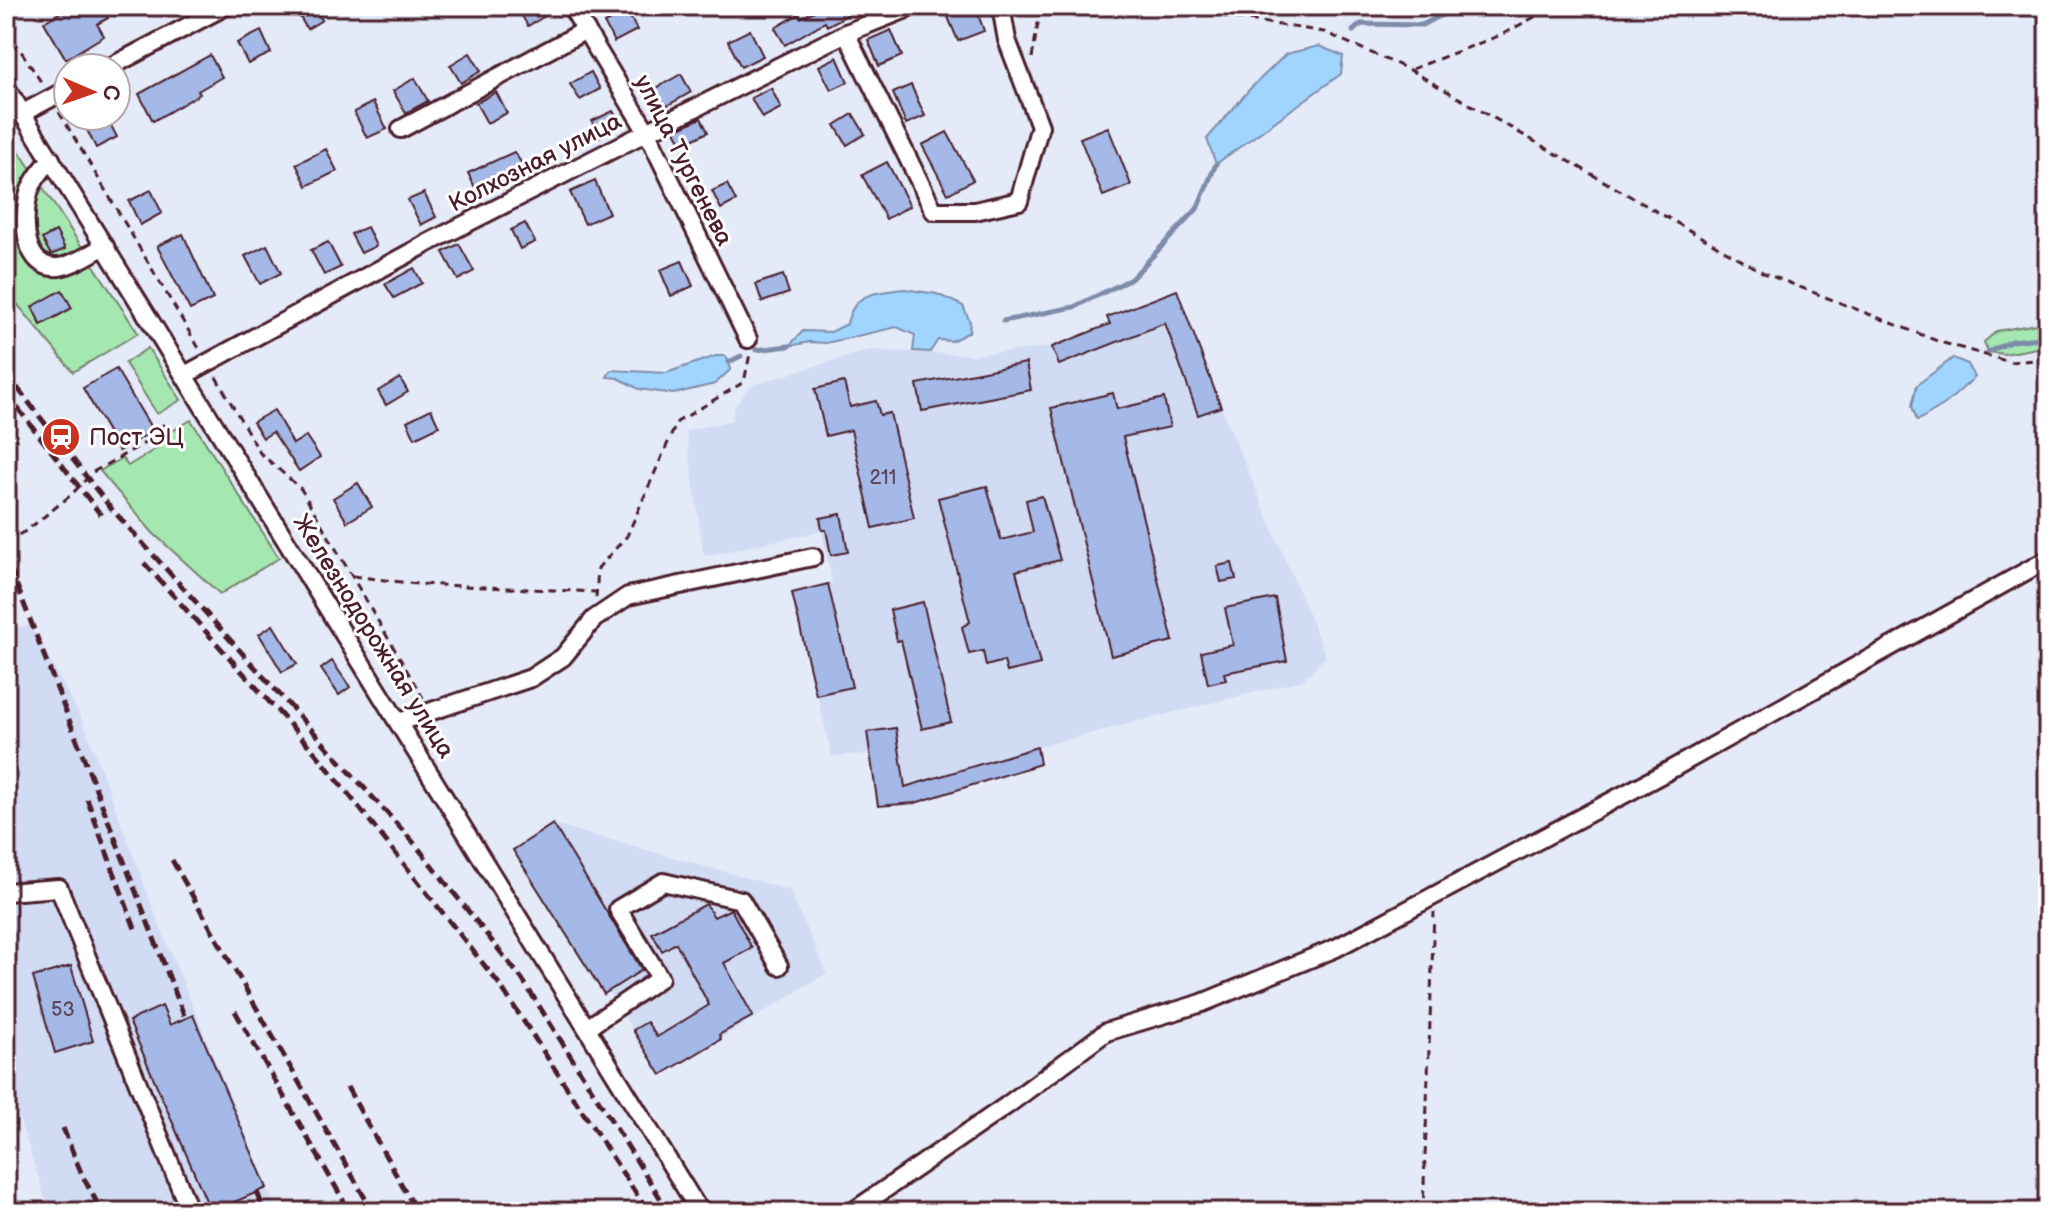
<svg xmlns="http://www.w3.org/2000/svg" width="2054" height="1218" font-family="'Balsamiq Sans',sans-serif">
<style>
.built{fill:#d1dbf3}
.green{fill:#a4e7b1;stroke:#77836e;stroke-width:2}
.water{fill:#a0d5ff;stroke:#7e8caa;stroke-width:2}
.lines{fill:none;stroke-linecap:round;stroke-linejoin:round}
.stream{stroke:#7e8caa;stroke-width:5}
.building{fill:#a4b9e7;stroke:#4a1f2b;stroke-width:2}
.minor-casing{stroke:#4a1f2b;stroke-width:22}
.path{stroke:#4a1f2b;stroke-width:3;stroke-dasharray:8 6;stroke-linecap:butt}
.minor{stroke:#fff;stroke-width:16}
.rail{stroke:#4a1f2b;stroke-width:5;stroke-dasharray:12 6;stroke-linecap:butt}
.labels{text-anchor:middle;stroke-width:6;stroke-linejoin:round;paint-order:stroke}
.number-label{font-size:20px;fill:#60465a}
.street-label{font-size:24px;fill:#4a1f2b;stroke:#fff}
.poi-label{font-size:24px;fill:#4a1f2b;stroke:#fff;text-anchor:start}
</style>
<rect width="100%" height="100%" fill="#e4eaf8"/>
<filter id="ink" filterUnits="userSpaceOnUse"><feTurbulence type="fractalNoise" baseFrequency=".0125" numOctaves="2"/><feDisplacementMap in="SourceGraphic" scale="16" xChannelSelector="R" yChannelSelector="G"/><feConvolveMatrix kernelMatrix="1 2 1 2 8 2 1 2 1" color-interpolation-filters="sRGB"/></filter>
<g filter="url(#ink)">
<!-- built -->
<g class="built">
<polygon points="1177,290 1221,407 1326,656 1303,680 1037,747 1040,764 915,803 878,806 870,754 832,756 792,593 832,583 822,531 704,556 686,431 732,420 734,407 752,385 869,350 972,355 1052,347 1109,324 1107,317"/>
<polygon points="31,626 82,719 158,921 277,1212 51,1212 48,1206 6,1079 6,868 16,868 6,786 6,629"/>
<polygon points="553,824 789,890 827,973 661,1075 609,992 604,994 513,850"/>
</g>
<!-- green -->
<g class="green">
<polygon points="6,131 138,333 73,372 14,300 6,304"/>
<polygon points="2048,322 2048,346 2004,354 1988,352 1984,342 1997,331"/>
<polygon points="148,348 181,400 157,414 125,363"/>
<polygon points="191,420 279,558 220,594 153,533 100,471 122,458 128,466 165,443 162,437"/>
</g>
<!-- water -->
<g class="water">
<polygon points="1319,46 1343,56 1341,74 1216,164 1207,139 1249,90 1286,54"/>
<path d="M904,289L937,294L963,306L970,322L969,332L952,341L938,340L930,352L913,351L915,335L897,327L826,343L810,342L789,346L803,331L831,332L847,324C854,291 876,293 904,289Z"/>
<polygon points="716,356 726,356 731,369 715,384 673,394 639,389 618,378 607,377 611,370 666,373"/>
<polygon points="1953,358 1968,364 1975,377 1945,404 1917,421 1912,406 1917,385"/>
</g>
<g class="lines">
<!-- stream -->
<g class="stream">
<polyline points="1353,31 1361,24 1422,25 1460,6"/>
<polyline points="1003,321 1074,307 1131,279 1197,209 1216,164"/>
<polyline points="756,350 789,346"/>
<polyline points="1988,352 2012,341 2048,337"/>
<polyline points="729,362 741,356"/>
</g>
</g>
<!-- building -->
<g class="building">
<polygon points="71,6 79,6 83,13 95,6 101,6 108,18 97,24 104,36 66,59 44,22"/>
<polygon points="308,6 313,6 322,20 307,29 297,12"/>
<polygon points="516,6 542,6 547,15 528,26"/>
<polygon points="824,6 864,6 827,26 825,22 785,45 775,28 799,14 801,18"/>
<polygon points="975,6 984,31 958,41 948,17"/>
<polygon points="627,11 637,30 614,42 604,23"/>
<polygon points="750,30 763,56 741,67 728,41"/>
<polygon points="891,30 902,56 879,66 868,40"/>
<polygon points="261,31 271,53 248,64 237,43"/>
<polygon points="470,53 481,71 461,83 450,65"/>
<polygon points="210,55 222,77 198,91 200,94 153,121 139,94"/>
<polygon points="837,57 848,82 831,90 819,66"/>
<polygon points="591,72 600,89 580,100 570,84"/>
<polygon points="681,74 691,92 663,108 653,90"/>
<polygon points="415,78 428,101 406,113 393,91"/>
<polygon points="911,85 925,116 906,124 893,93"/>
<polygon points="771,88 781,108 762,118 751,98"/>
<polygon points="496,92 507,113 487,123 476,103"/>
<polygon points="373,102 387,129 367,138 354,112"/>
<polygon points="613,111 621,126 600,137 592,121"/>
<polygon points="853,114 865,134 847,145 835,125"/>
<polygon points="99,116 106,116 117,137 96,148 84,124"/>
<polygon points="701,118 708,132 682,145 675,130"/>
<polygon points="1108,127 1131,185 1103,196 1080,138"/>
<polygon points="947,132 973,180 948,194 922,145"/>
<polygon points="326,149 337,171 307,186 296,164"/>
<polygon points="514,152 527,171 478,194 468,173"/>
<polygon points="887,162 910,206 886,219 862,175"/>
<polygon points="595,181 609,213 585,224 570,192"/>
<polygon points="727,184 736,201 721,209 712,191"/>
<polygon points="151,190 162,213 140,225 129,201"/>
<polygon points="424,193 436,217 421,225 408,200"/>
<polygon points="525,223 535,242 520,249 511,230"/>
<polygon points="367,227 376,246 361,253 351,234"/>
<polygon points="56,231 65,249 51,255 42,239"/>
<polygon points="183,234 213,299 190,310 157,246"/>
<polygon points="328,242 341,267 324,275 311,250"/>
<polygon points="459,244 474,271 458,280 443,252"/>
<polygon points="267,245 281,273 260,284 245,256"/>
<polygon points="682,261 693,286 671,296 660,270"/>
<polygon points="414,268 422,283 394,298 385,284"/>
<polygon points="783,275 789,293 762,302 756,284"/>
<polygon points="62,290 72,308 41,325 32,307"/>
<polygon points="1177,290 1221,407 1198,415 1165,323 1059,365 1052,347 1110,324 1107,317"/>
<polygon points="1026,363 1031,390 922,411 917,384"/>
<polygon points="116,369 153,431 119,451 83,388"/>
<polygon points="400,378 408,392 386,405 378,391"/>
<polygon points="844,382 850,407 876,401 880,415 890,413 914,518 873,528 851,430 826,436 815,389"/>
<polygon points="1113,393 1117,409 1164,398 1170,427 1123,437 1173,641 1111,656 1051,408"/>
<polygon points="431,409 439,426 415,438 407,421"/>
<polygon points="274,410 293,444 306,436 320,457 299,471 273,432 263,438 253,422"/>
<polygon points="358,483 372,507 347,522 333,498"/>
<polygon points="987,486 1001,540 1033,532 1026,500 1042,496 1060,560 1016,571 1040,664 1007,672 1004,661 986,666 983,651 969,654 962,627 970,622 938,498"/>
<polygon points="841,514 848,552 831,555 826,530 822,530 820,518"/>
<polygon points="1232,563 1236,579 1221,582 1217,566"/>
<polygon points="828,584 852,687 816,695 792,593"/>
<polygon points="1275,598 1287,661 1224,673 1226,680 1208,684 1201,652 1233,645 1225,608"/>
<polygon points="923,602 951,722 922,729 901,640 897,641 890,610"/>
<polygon points="273,625 297,664 282,672 259,634"/>
<polygon points="332,661 350,687 339,695 321,669"/>
<polygon points="896,728 905,787 1037,747 1040,764 915,803 878,806 867,732"/>
<polygon points="553,824 642,970 604,994 513,850"/>
<polygon points="706,904 714,917 731,909 752,948 724,963 753,1016 719,1035 721,1039 661,1075 633,1030 647,1022 657,1037 709,1005 676,943 662,951 652,933"/>
<polygon points="71,966 93,1041 55,1053 33,977"/>
<polygon points="162,1006 170,1025 193,1015 267,1188 211,1212 129,1021"/>
</g>
<g class="lines">
<!-- minor casing -->
<g class="minor-casing">
<g id="minor">
<polyline points="571,6 647,132 748,339"/>
<polyline points="846,33 934,211 975,211 1019,201 1040,126 1007,40 1001,6"/>
<polyline points="108,68 226,6"/>
<polyline points="6,87 700,1212"/>
<polyline points="23,113 68,89"/>
<polyline points="401,129 586,30"/>
<path d="M51,159C42,170 31,182 28,197C23,220 23,270 59,267C74,265 91,253 105,246"/>
<polyline points="185,375 428,243 647,132 846,33 914,6"/>
<polyline points="399,722 531,678 563,657 594,619 628,596 813,557"/>
<polyline points="6,892 59,888 190,1212"/>
<polyline points="587,1028 660,978 618,909 663,882 741,900 779,966"/>
<polyline points="852,1212 1006,1106 1106,1032 1202,1003 1336,948 1668,771 2048,559"/>
</g>
</g>
<!-- path -->
<g class="path">
<polyline points="1181,6 1186,10 1324,32 1410,70 1764,273 1940,342 2010,362 2048,359"/>
<polyline points="239,15 257,6"/>
<polyline points="6,28 43,85"/>
<polyline points="1032,58 1041,6"/>
<polyline points="77,68 95,58"/>
<polyline points="1412,69 1501,35 1555,6"/>
<polyline points="59,112 200,350"/>
<polyline points="216,377 260,453 301,489 423,698"/>
<polyline points="6,541 26,531 71,495 93,472 152,439 164,424"/>
<polyline points="353,576 417,584 596,592"/>
<polyline points="596,598 598,568 627,536 677,422 744,382 750,354"/>
<polyline points="1423,1212 1434,912"/>
</g>
<!-- minor -->
<use href="#minor" class="minor"/>
<!-- rail -->
<g class="rail">
<polyline points="6,373 109,506 415,844 522,979 669,1212"/>
<polyline points="6,393 101,515"/>
<polyline points="144,563 319,757 500,985 648,1212"/>
<polyline points="10,568 185,1018"/>
<polyline points="87,799 137,934"/>
<polyline points="172,860 373,1212"/>
<polyline points="235,1011 350,1212"/>
<polyline points="347,1087 417,1212"/>
<polyline points="63,1128 82,1175 102,1212"/>
<polyline points="257,1192 265,1212"/>
<polyline points="115,1205 119,1212"/>
</g>
</g>
</g>
<!-- icons -->
<defs>
<g id="station-disc" transform="scale(2)"><circle r="9.5" fill="#c8321e" stroke="#fff"/><path d="M-3-6H3Q5-6 5-4V2Q5 4 3 4L4.5 6H3L1.5 4h-3L-3 6H-4.5L-3 4Q-5 4-5 2V-4Q-5-6-3-6ZM-3.5-4v3h7v-3ZM-3.5 1v1.5H-2V1ZM2 1v1.5H3.5V1Z" fill="#fff"/></g>
</defs>
<g fill-rule="evenodd">
<use href="#station-disc" x="61" y="437"/>
</g>
<g class="labels">
<!-- number labels -->
<g class="number-label">
<text x="883" y="484">211</text>
<text x="63" y="1016">53</text>
</g>
<!-- street labels -->
<g class="street-label">
<text transform="translate(684 160) rotate(63)" y="8">улица Тургенева</text>
<text transform="translate(535 162) rotate(-27)" y="8">Колхозная улица</text>
<text transform="translate(374 636) rotate(58)" y="8">Железнодорожная улица</text>
</g>
<!-- poi labels -->
<g class="poi-label">
<text x="89" y="445">Пост ЭЦ</text>
</g>
</g>
<!-- margin -->
<rect width="2054" height="1218" fill="none" stroke="#fff" stroke-width="32"/>
<rect x="16" y="16" width="2022" height="1186" fill="none" stroke="#4a1f2b" stroke-width="3" filter="url(#ink)"/>
<!-- north arrow -->
<g transform="translate(92 92) rotate(92)"><circle r="38" fill="#ffffff" stroke="#b7a5aa" stroke-width="2"/>
<path d="M0-6L14 30L0 20L-14 30Z" fill="#c8321e"/>
<text y="-12" font-size="22" font-weight="bold" text-anchor="middle" fill="#4a1f2b">С</text>
</g>
</svg>
